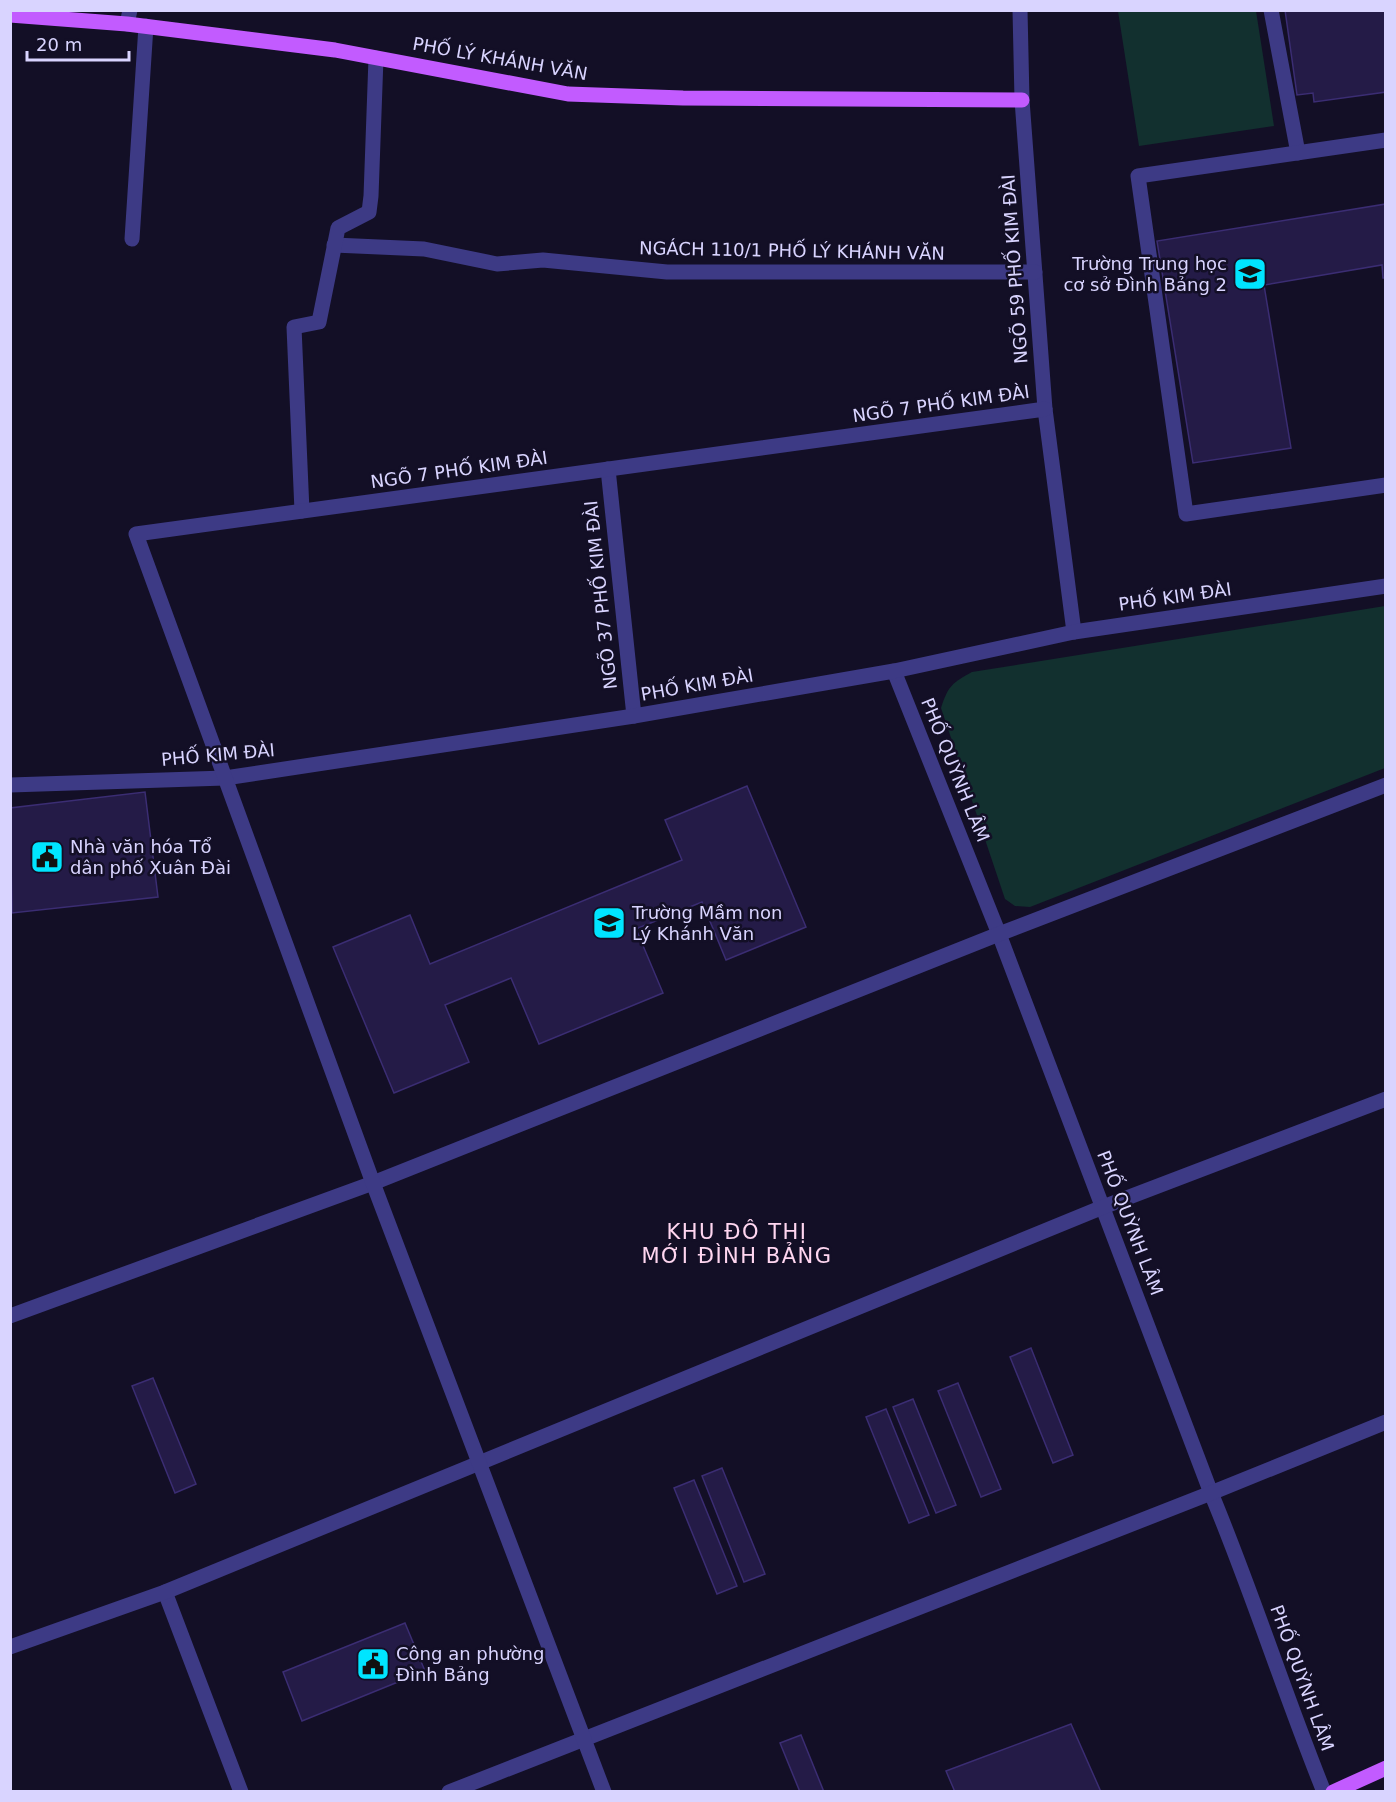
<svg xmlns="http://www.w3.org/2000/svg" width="1396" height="1802" font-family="'DejaVu Sans',sans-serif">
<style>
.green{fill:#12302f}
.building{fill:#241b47;stroke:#3b2d73;stroke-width:1.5}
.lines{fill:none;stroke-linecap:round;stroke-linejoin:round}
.minor{stroke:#3d3a85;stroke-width:15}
.major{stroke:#c25bff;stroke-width:15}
.labels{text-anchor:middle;stroke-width:5;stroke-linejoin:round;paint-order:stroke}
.street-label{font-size:18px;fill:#d9d4ff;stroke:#130f26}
.poi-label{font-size:18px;fill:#d9d4ff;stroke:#130f26;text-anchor:start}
.quarter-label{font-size:21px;letter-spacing:1.5px;fill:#ffd6f0;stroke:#130f26}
</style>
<rect width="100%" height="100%" fill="#130f26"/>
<!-- green -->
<g class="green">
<polygon points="1118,11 1256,11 1274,126 1139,146"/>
<path d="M1385,606V768L1030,907L1015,906L1005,899L941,708C948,686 952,683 972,672Z"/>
</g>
<!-- building -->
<g class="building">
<polygon points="1285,10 1386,10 1386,92 1314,102 1313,93 1297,95"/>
<polygon points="1386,204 1386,278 1383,278 1382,265 1264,285 1291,448 1193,463 1157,241"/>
<polygon points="747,786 806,927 726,960 702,902 636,929 663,993 539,1044 511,978 445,1005 469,1062 394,1093 333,947 410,915 430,964 682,860 665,820"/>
<polygon points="145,792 158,897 12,913 10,808"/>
<polygon points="1031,1348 1073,1455 1053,1463 1010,1357"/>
<polygon points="153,1378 196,1484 175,1493 132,1386"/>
<polygon points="958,1383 1001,1489 981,1497 938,1391"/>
<polygon points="913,1399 956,1505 936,1513 893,1407"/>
<polygon points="886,1409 929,1515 909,1523 866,1417"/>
<polygon points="722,1468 765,1574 744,1582 702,1476"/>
<polygon points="694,1480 737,1586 717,1594 674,1488"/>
<polygon points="405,1623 425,1671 302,1721 283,1672"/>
<polygon points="1071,1724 1101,1792 955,1792 946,1771"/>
<polygon points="801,1735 824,1792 800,1792 780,1743"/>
</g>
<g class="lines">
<!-- minor -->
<g class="minor">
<polyline points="1020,10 1022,100 1045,409 1074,632"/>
<polyline points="1271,10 1298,153"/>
<polyline points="127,24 130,10"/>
<polyline points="1386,140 1138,176 1186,514 1386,485"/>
<polyline points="132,239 146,26"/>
<polyline points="334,245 424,249 497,264 543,260 667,272 1035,272"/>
<polyline points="608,469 634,716"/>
<polyline points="302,511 294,327 319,322 338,228 369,212 371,196 376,58"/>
<path d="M894,671L999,934L1211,1493C1252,1591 1284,1693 1324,1792"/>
<polyline points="10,785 225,778 634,716 894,671 1074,632 1386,586"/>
<polyline points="10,1316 373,1183 999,934 1386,785"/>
<polyline points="165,1592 241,1792"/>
<polyline points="10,1647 165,1592 1103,1207 1386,1099"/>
<polyline points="449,1792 1211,1493 1386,1422"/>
<polyline points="604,1792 373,1183 136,534 1045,409"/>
</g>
<!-- major -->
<g class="major">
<polyline points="10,15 127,24 335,50 568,94 683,98 1022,100"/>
<polyline points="1333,1792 1386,1768"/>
</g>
</g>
<!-- icons -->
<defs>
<g id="school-square" transform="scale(1.725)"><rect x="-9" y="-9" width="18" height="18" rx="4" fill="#00e5ff" stroke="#130f26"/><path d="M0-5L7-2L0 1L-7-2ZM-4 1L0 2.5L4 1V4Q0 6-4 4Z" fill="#111"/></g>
<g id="civic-square" transform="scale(1.725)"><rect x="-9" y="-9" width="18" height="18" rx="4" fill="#00e5ff" stroke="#130f26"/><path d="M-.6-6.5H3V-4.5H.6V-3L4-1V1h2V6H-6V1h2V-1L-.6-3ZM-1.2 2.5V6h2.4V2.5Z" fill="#111"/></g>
</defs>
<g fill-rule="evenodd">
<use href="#school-square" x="1250" y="274"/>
<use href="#civic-square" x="47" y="857"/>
<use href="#school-square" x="609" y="923"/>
<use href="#civic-square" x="373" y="1664"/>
</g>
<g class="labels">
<!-- street labels -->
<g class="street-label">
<text transform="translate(500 59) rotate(10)" y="6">PHỐ LÝ KHÁNH VĂN</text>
<text transform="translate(792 251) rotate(1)" y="6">NGÁCH 110/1 PHỐ LÝ KHÁNH VĂN</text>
<text transform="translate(1015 269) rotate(-94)" y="6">NGÕ 59 PHỐ KIM ĐÀI</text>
<text transform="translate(941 404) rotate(-8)" y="6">NGÕ 7 PHỐ KIM ĐÀI</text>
<text transform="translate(459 470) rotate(-8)" y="6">NGÕ 7 PHỐ KIM ĐÀI</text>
<text transform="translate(601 595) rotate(-96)" y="6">NGÕ 37 PHỐ KIM ĐÀI</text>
<text transform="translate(1175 597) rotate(-8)" y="6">PHỐ KIM ĐÀI</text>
<text transform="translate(697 685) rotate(-10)" y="6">PHỐ KIM ĐÀI</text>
<text transform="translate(218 755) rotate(-5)" y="6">PHỐ KIM ĐÀI</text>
<text transform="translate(955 770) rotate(68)" y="6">PHỐ QUỲNH LÂM</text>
<text transform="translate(1130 1223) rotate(69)" y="6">PHỐ QUỲNH LÂM</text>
<text transform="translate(1302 1678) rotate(70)" y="6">PHỐ QUỲNH LÂM</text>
</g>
<!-- poi labels -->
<g class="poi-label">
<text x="1227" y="270" text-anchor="end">Trường Trung học<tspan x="1227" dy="21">cơ sở Đình Bảng 2</tspan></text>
<text x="70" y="853">Nhà văn hóa Tổ<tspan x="70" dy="21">dân phố Xuân Đài</tspan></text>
<text x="632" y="919">Trường Mầm non<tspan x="632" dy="21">Lý Khánh Văn</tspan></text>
<text x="396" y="1660">Công an phường<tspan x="396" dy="21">Đình Bảng</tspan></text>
</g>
<!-- quarter labels -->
<g class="quarter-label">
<text x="737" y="1239">KHU ĐÔ THỊ<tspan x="737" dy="24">MỚI ĐÌNH BẢNG</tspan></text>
</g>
</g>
<!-- border -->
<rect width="1396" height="1802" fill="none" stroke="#d9d4ff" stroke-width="24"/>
<!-- scale -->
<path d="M27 51v9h102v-9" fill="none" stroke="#d9d4ff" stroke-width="3"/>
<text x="36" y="51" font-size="18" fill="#d9d4ff" stroke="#130f26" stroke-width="4.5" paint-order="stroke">20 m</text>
</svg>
